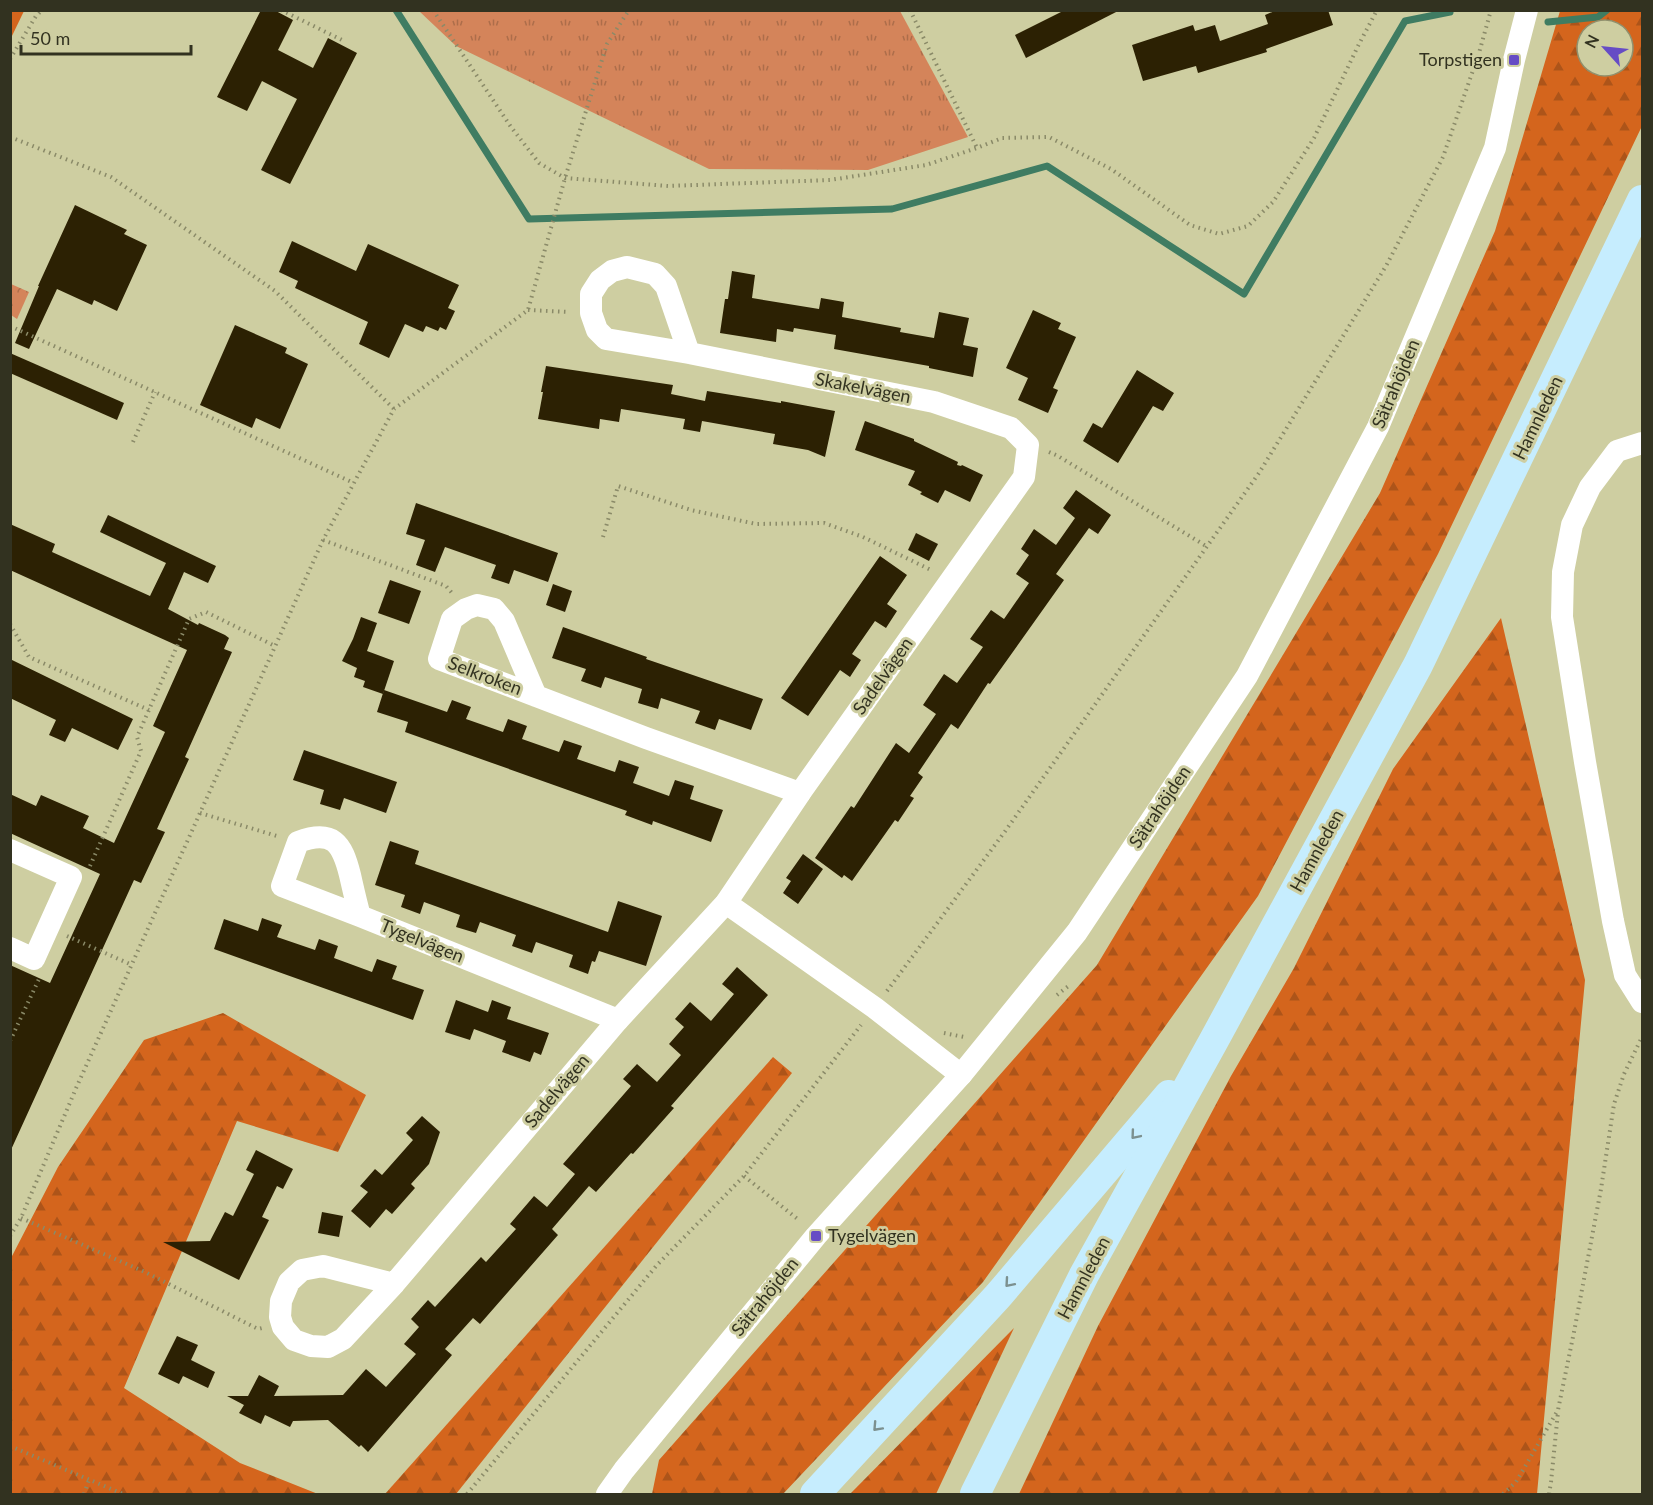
<svg xmlns="http://www.w3.org/2000/svg" width="1653" height="1505" font-family="Lato,sans-serif">
<style>
.grass{fill:url(#grass-tufts)}
.forest{fill:url(#forest-firs);fill-rule:evenodd}
.park{fill:url(#park-crowns)}
.lines{fill:none;stroke-linecap:round;stroke-linejoin:round}
.stream{stroke:#3f7c62;stroke-width:7}
.building{fill:#2c2103}
.path{stroke:#8a8a68;stroke-width:4;stroke-dasharray:1.5 4.5;stroke-linecap:butt}
.minor{stroke:#fff;stroke-width:22}
.major{stroke:#c6edfe;stroke-width:30}
.oneway{stroke:#7c908f}
.poi-dot{fill:#664cc5;stroke:#cecea1;stroke-width:2}
.labels{text-anchor:middle;stroke-width:6;stroke-linejoin:round;paint-order:stroke}
.poi-label{font-size:18px;fill:#323220;stroke:#cecea1;text-anchor:end}
.street-label{font-size:18px;fill:#323220;stroke:#cecea1}
</style>
<defs>
<pattern id="grass-tufts" width="24" height="20" patternUnits="userSpaceOnUse" patternTransform="scale(1.5)"><rect width="24" height="20" fill="#d4845a"/><path d="M3 7l-1-3M5 7V3M7 7l1-3M15 17l-1-3M17 17v-4M19 17l1-3" fill="none" stroke="#ad6d4a"/></pattern>
<pattern id="forest-firs" width="22" height="20" patternUnits="userSpaceOnUse" patternTransform="scale(1.5)"><rect width="22" height="20" fill="#d4651d"/><path d="M5 1l3.5 6h-7zM16 11l3.5 6h-7z" fill="#ad5419"/></pattern>
<pattern id="park-crowns" width="20" height="18" patternUnits="userSpaceOnUse" patternTransform="scale(1.5)"><rect width="20" height="18" fill="#d4845a"/><path d="M2 6a3 3 0 1 1 6 0M12 15a3 3 0 1 1 6 0" fill="none" stroke="#ad6d4a"/></pattern>
</defs>
<rect width="100%" height="100%" fill="#cecea1"/>
<!-- grass -->
<polygon class="grass" points="419,11 900,11 968,137 868,170 709,169 456,46"/>
<!-- forest -->
<g class="forest">
<polygon points="11,10 24,11 11,38 10,11"/>
<path d="M1560,11H1642V126L1438,554L1258,896L983,1282L783,1494H652L659,1460L1097,965L1380,493L1495,231ZM1587,30H1623V66H1587Z"/>
<polygon points="1501,618 1585,980 1537,1494 1019,1494 1098,1326 1231,1076 1294,968 1393,769"/>
<polygon points="223,1013 366,1095 338,1152 237,1121 124,1388 240,1463 318,1494 11,1494 11,1258 58,1167 144,1040"/>
<polygon points="773,1057 792,1073 456,1494 385,1494"/>
<polygon points="1014,1328 936,1494 850,1494"/>
</g>
<!-- park -->
<polygon class="park" points="11,284 29,292 17,319 11,315"/>
<g class="lines">
<!-- stream -->
<g class="stream">
<polyline points="396,10 529,219 892,209 1047,166 1244,294 1405,21 1450,12"/>
<polyline points="1548,22 1598,17 1607,10"/>
</g>
</g>
<!-- building -->
<g class="building">
<polygon points="261,10 274,10 293,20 278,50 313,68 328,38 357,53 290,184 261,170 297,99 262,81 247,111 217,97"/>
<polygon points="1065,10 1120,10 1026,58 1015,35"/>
<polygon points="1277,10 1328,10 1333,25 1266,49 1267,52 1198,73 1196,66 1143,81 1132,45 1193,25 1195,31 1215,25 1220,41 1268,24 1265,15"/>
<polygon points="75,205 127,230 124,234 147,245 117,311 94,300 92,305 57,289 29,349 15,343 39,286 38,286"/>
<polygon points="292,241 356,271 368,244 459,285 448,308 455,311 446,330 440,327 438,331 426,326 423,332 405,324 389,358 359,344 368,322 295,288 298,281 279,272"/>
<polygon points="732,271 755,275 752,298 819,309 821,298 844,302 842,317 901,328 900,332 934,338 939,312 969,318 963,345 978,348 973,377 929,368 929,366 834,349 836,335 794,328 793,332 777,329 776,342 720,333 725,299 728,299"/>
<polygon points="1033,310 1061,323 1058,329 1076,337 1053,388 1058,390 1048,413 1018,400 1028,378 1006,368"/>
<polygon points="235,325 287,348 285,353 308,364 280,429 256,418 252,428 200,405"/>
<polygon points="10,353 124,403 117,420 10,373"/>
<polygon points="546,366 673,385 671,394 705,401 707,391 781,403 781,401 835,411 825,457 808,450 773,444 775,434 702,421 700,432 683,429 685,419 621,409 619,422 600,419 599,429 538,419 543,392 541,392"/>
<polygon points="1137,370 1174,393 1163,411 1153,406 1118,463 1083,441 1093,423 1102,428"/>
<polygon points="865,421 914,439 914,441 958,462 957,465 961,466 962,465 983,475 970,502 945,490 938,503 920,494 922,492 908,485 915,471 855,450"/>
<polygon points="1076,490 1111,515 1098,534 1089,528 1056,574 1064,580 990,684 988,683 958,729 951,724 918,773 923,777 910,796 914,798 898,822 895,820 852,881 844,875 842,878 815,858 851,806 854,808 896,743 909,753 936,714 923,705 944,674 957,683 983,647 970,639 991,610 1004,619 1029,583 1016,574 1029,555 1021,549 1034,529 1056,545 1075,518 1063,508"/>
<polygon points="416,503 558,553 548,582 514,570 509,584 491,578 496,565 445,547 435,572 416,565 425,540 406,534"/>
<polygon points="108,515 216,566 208,583 184,572 168,609 198,625 199,623 225,635 229,638 224,649 232,652 185,757 189,759 157,829 165,832 141,883 134,880 10,1152 10,965 50,983 100,874 10,833 10,794 36,806 41,795 89,816 83,828 114,843 165,732 153,726 187,650 10,570 10,524 55,544 52,552 150,596 166,563 100,532"/>
<polygon points="916,533 938,544 929,561 908,550"/>
<polygon points="880,556 907,575 887,604 897,611 886,628 875,621 852,654 861,660 850,677 840,670 808,716 781,698"/>
<polygon points="390,580 421,591 409,624 378,613"/>
<polygon points="553,584 572,591 565,612 546,605"/>
<polygon points="361,617 377,623 367,651 394,661 383,694 363,687 365,681 354,677 357,668 342,661 353,639"/>
<polygon points="563,627 647,657 646,659 763,699 751,730 719,719 715,730 695,723 700,711 661,698 658,709 638,703 642,689 605,677 601,688 581,681 586,669 552,658"/>
<polygon points="10,659 133,719 118,750 72,728 65,742 49,735 56,720 10,698"/>
<polygon points="384,690 447,712 452,700 471,707 466,719 503,732 508,719 527,726 522,739 559,752 564,740 582,746 577,759 615,772 619,760 639,767 633,783 669,796 675,780 694,786 690,799 723,810 711,842 653,821 652,825 625,815 627,811 405,732 408,722 377,712"/>
<polygon points="304,750 397,782 386,813 344,798 340,810 320,804 324,790 293,780"/>
<polygon points="390,841 419,851 415,864 608,932 618,901 662,916 646,966 599,951 595,962 592,961 588,974 569,967 573,955 536,942 532,953 512,946 516,935 480,922 476,933 456,927 460,915 424,902 420,914 401,907 405,895 375,885"/>
<polygon points="803,854 823,869 798,904 783,893 791,881 786,878"/>
<polygon points="262,918 282,925 277,937 315,950 319,939 338,946 334,958 372,972 377,959 397,966 392,979 424,990 413,1020 214,949 224,919 258,931"/>
<polygon points="737,967 768,995 671,1106 674,1108 633,1154 631,1153 596,1192 589,1186 552,1229 558,1235 480,1324 473,1318 445,1349 452,1355 368,1452 361,1445 359,1447 328,1420 293,1421 290,1427 265,1415 261,1424 239,1413 244,1405 227,1396 248,1396 259,1375 279,1386 274,1396 343,1395 366,1369 386,1387 416,1354 404,1344 419,1327 411,1319 428,1300 435,1307 481,1257 486,1262 516,1229 510,1224 534,1196 547,1207 575,1174 563,1164 631,1086 623,1079 637,1064 657,1082 681,1055 669,1044 684,1027 675,1019 690,1002 711,1021 734,994 722,984"/>
<polygon points="456,1000 488,1012 492,1000 511,1007 507,1019 549,1033 541,1055 534,1052 530,1062 502,1052 506,1041 474,1029 470,1040 445,1032"/>
<polygon points="422,1116 440,1132 429,1164 411,1184 415,1188 392,1214 386,1209 370,1228 351,1211 368,1192 360,1186 375,1169 382,1175 413,1140 406,1133"/>
<polygon points="256,1150 293,1169 283,1189 277,1186 262,1217 269,1220 239,1280 163,1242 210,1241 225,1212 233,1216 254,1174 246,1170"/>
<polygon points="322,1212 343,1216 339,1237 318,1233"/>
<polygon points="177,1336 198,1345 191,1360 215,1372 208,1388 183,1376 179,1384 158,1374"/>
</g>
<g class="lines">
<!-- path -->
<g class="path">
<polyline points="281,10 344,41"/>
<polyline points="433,10 511,127 539,163 565,178 668,186 830,180 926,165 977,148 1002,138 1049,137 1111,169 1190,225 1219,234 1248,226 1273,202 1314,138 1358,46 1377,10"/>
<polyline points="910,10 977,148"/>
<polyline points="10,59 36,16 42,10"/>
<polyline points="10,137 111,177 275,291 394,409"/>
<polyline points="528,310 569,312"/>
<polyline points="10,326 354,483"/>
<polyline points="133,442 155,392"/>
<polyline points="1049,452 1058,456 1206,546"/>
<polyline points="603,537 618,486 691,510 756,524 824,523 863,537 931,570"/>
<polyline points="323,540 446,586 452,593"/>
<polyline points="10,624 29,657 149,710"/>
<polyline points="200,813 277,836"/>
<polyline points="90,866 141,751 137,737 189,619 206,612 275,646"/>
<polyline points="67,936 132,965"/>
<polyline points="887,991 1006,830 1259,473 1386,266 1443,157 1479,53 1491,10"/>
<polyline points="1057,995 1071,984"/>
<polyline points="944,1033 964,1037"/>
<polyline points="10,1041 39,979"/>
<polyline points="744,1176 800,1221"/>
<polyline points="21,1218 145,1272 258,1329 262,1328"/>
<polyline points="10,1236 21,1218 77,1086 323,540 394,409 528,310 565,178 607,44 629,10"/>
<polyline points="10,1446 123,1494"/>
<polyline points="84,1494 89,1480"/>
<polyline points="467,1494 657,1265 744,1176 861,1025"/>
<polyline points="1503,1494 1516,1482 1558,1410 1574,1332 1601,1189 1614,1104 1624,1074 1642,1037"/>
<polyline points="1549,1494 1551,1482 1558,1412"/>
</g>
<!-- minor -->
<g class="minor">
<polyline points="1642,443 1617,451 1590,487 1572,525 1563,572 1562,617 1585,762 1613,921 1625,975 1642,1002"/>
<polyline points="536,696 504,621 494,609 477,605 466,609 452,619 439,659 646,738 800,793"/>
<polyline points="10,850 71,877 34,959 10,948"/>
<polyline points="726,903 875,1008 961,1075"/>
<path d="M360,916C356,902 353,888 350,875C342,843 333,829 298,842L282,886L360,916L618,1020"/>
<polyline points="394,1284 323,1266 302,1270 289,1282 281,1301 280,1317 283,1327 294,1340 311,1346 328,1347 343,1339 394,1284 618,1020 726,903 800,793 1024,477 1028,445 1011,428 934,402 689,353 606,339 597,330 591,313 591,294 600,280 612,271 627,267 655,274 666,286 689,353"/>
<polyline points="607,1494 624,1470 816,1236 961,1075 1077,932 1247,676 1378,427 1495,148 1514,60 1527,10"/>
</g>
<!-- major -->
<g class="major">
<polyline points="815,1494 998,1296 1169,1095"/>
<polyline points="975,1494 1084,1275 1213,1042 1418,665 1642,200"/>
</g>
</g>
<!-- one-way arrows -->
<defs><path id="oneway-chevron" d="M-2-3.5L2.5 0L-2 3.5" fill="none" stroke-width="1.6" stroke-linecap="round" stroke-linejoin="round" transform="scale(1.5)"/></defs>
<g class="oneway">
<use href="#oneway-chevron" transform="translate(1135 1135) rotate(130)"/>
<use href="#oneway-chevron" transform="translate(1009 1283) rotate(131)"/>
<use href="#oneway-chevron" transform="translate(877 1427) rotate(133)"/>
</g>
<!-- markers -->
<g class="poi-dot">
<rect x="1508" y="54" width="12" height="12" rx="3"/>
<rect x="810" y="1230" width="12" height="12" rx="3"/>
</g>
<g class="labels">
<!-- poi labels -->
<g class="poi-label">
<text x="1502" y="66">Torpstigen</text>
<text x="828" y="1242" text-anchor="start">Tygelvägen</text>
</g>
<!-- street labels -->
<g class="street-label">
<text transform="translate(1396 384) rotate(-67)" y="6">Sätrahöjden</text>
<text transform="translate(863 388) rotate(11)" y="6">Skakelvägen</text>
<text transform="translate(1538 418) rotate(-64)" y="6">Hamnleden</text>
<text transform="translate(485 676) rotate(21)" y="6">Selkroken</text>
<text transform="translate(883 676) rotate(-55)" y="6">Sadelvägen</text>
<text transform="translate(1160 807) rotate(-56)" y="6">Sätrahöjden</text>
<text transform="translate(1317 851) rotate(-61)" y="6">Hamnleden</text>
<text transform="translate(422 941) rotate(22)" y="6">Tygelvägen</text>
<text transform="translate(557 1091) rotate(-50)" y="6">Sadelvägen</text>
<text transform="translate(1084 1278) rotate(-62)" y="6">Hamnleden</text>
<text transform="translate(765 1297) rotate(-51)" y="6">Sätrahöjden</text>
</g>
</g>
<!-- border -->
<rect width="1653" height="1505" fill="none" stroke="#323220" stroke-width="24"/>
<!-- north arrow -->
<g transform="translate(1605 48) rotate(297)"><circle r="28" fill="#cecea1" stroke="#90906d" stroke-width="1.5"/>
<path d="M0-4.5L10 22L0 15L-10 22Z" fill="#664cc5"/>
<text y="-9" font-size="16" font-weight="bold" text-anchor="middle" fill="#323220">N</text>
</g>
<!-- scale -->
<path d="M21 45v9h170v-9" fill="none" stroke="#323220" stroke-width="3"/>
<text x="30" y="45" font-size="18" fill="#323220" stroke="#cecea1" stroke-width="4.5" paint-order="stroke">50 m</text>
</svg>
